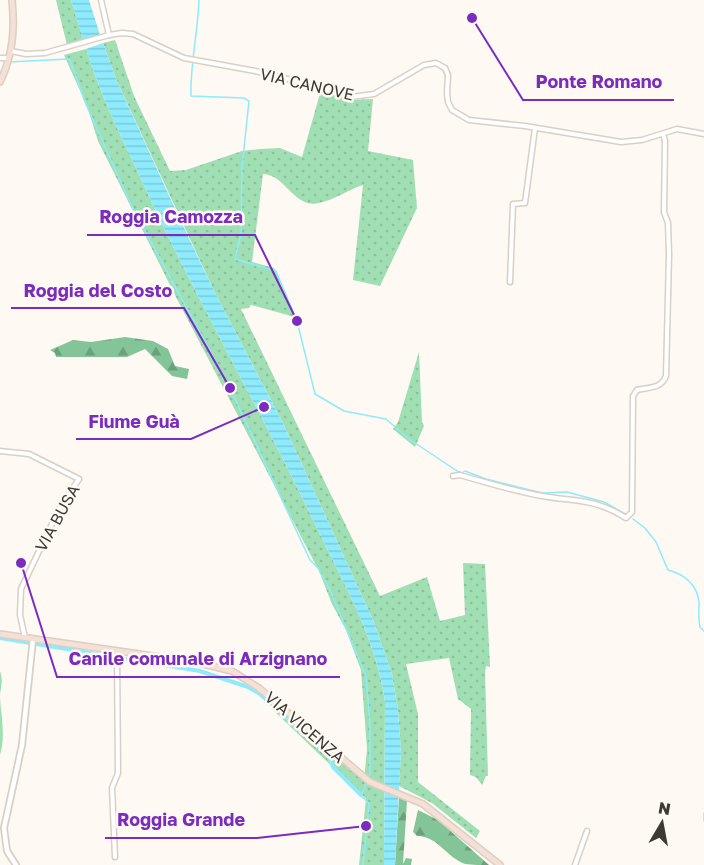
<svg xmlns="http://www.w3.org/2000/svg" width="704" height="865" font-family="'Golos Text',sans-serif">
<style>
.grass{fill:url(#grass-dots)}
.forest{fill:url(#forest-firs)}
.cemetery{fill:url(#cemetery-stones)}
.water{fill:url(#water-rules)}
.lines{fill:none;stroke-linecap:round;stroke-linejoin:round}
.stream{stroke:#8debfd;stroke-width:1.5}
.canal{stroke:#8debfd;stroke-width:4}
.minor-casing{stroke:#d9d0c5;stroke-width:7}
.tertiary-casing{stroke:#d9d0c5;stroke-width:8}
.secondary-casing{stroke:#d9d0c5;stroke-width:8}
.minor{stroke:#fff;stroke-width:4}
.tertiary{stroke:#fff;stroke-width:4.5}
.secondary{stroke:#f6e0d5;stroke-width:5}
.labels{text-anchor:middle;stroke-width:5;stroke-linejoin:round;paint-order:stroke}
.street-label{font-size:16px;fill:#3d3935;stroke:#fef9f2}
.leader{fill:none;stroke:#7b2cbf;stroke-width:2}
.callout-dot{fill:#7b2cbf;stroke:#fef9f2;stroke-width:2}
.callout-label{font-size:18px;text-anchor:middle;font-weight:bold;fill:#7b2cbf;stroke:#fef9f2;stroke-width:5;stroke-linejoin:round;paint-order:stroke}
</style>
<defs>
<pattern id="grass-dots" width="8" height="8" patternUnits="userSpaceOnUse" patternTransform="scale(1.5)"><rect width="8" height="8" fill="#a0dfb4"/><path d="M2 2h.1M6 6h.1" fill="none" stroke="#8bc09b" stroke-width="1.8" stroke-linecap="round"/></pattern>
<pattern id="forest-firs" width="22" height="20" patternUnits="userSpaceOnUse" patternTransform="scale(1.5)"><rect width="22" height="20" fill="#83c598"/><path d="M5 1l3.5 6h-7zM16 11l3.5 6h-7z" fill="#6ca17d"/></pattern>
<pattern id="cemetery-stones" width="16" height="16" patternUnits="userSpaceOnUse" patternTransform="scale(1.5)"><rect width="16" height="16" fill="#a0dfb4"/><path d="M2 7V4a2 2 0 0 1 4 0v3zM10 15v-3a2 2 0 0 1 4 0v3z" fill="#8bc09b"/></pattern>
<pattern id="water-rules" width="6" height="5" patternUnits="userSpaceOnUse" patternTransform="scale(1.5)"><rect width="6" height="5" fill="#8debfd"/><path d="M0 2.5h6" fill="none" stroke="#7bcad9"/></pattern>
</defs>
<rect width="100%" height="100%" fill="#fef9f2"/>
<!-- grass -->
<g class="grass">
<polygon points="56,0 71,0 83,39 67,45"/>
<path d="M115,40L134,96L170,171L186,170L242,151L260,149L280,148L302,157L321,90L351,100L373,99L368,151L413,160L417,208L380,286L353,280L363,185C348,190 334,200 319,203C294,209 286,175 263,174L252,262L274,268L295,317L251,305L249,308L241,309L380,596L427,577L440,621L465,615L463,563L485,564L490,667L486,666L485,673L488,776H486L482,785L476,777L470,775L471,709L458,699L449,658L406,664L418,714V782L480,831L476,838L432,803L399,786L401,753L398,710L392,674L373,620L283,423L215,293L116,79L103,43Z"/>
<path d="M86,49C99,91 118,130 137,170C191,291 259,406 316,526C343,583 377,639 385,702L384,865H359L366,799L273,710L276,707L364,781L367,749L361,670L346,630L332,604L319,571L177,299L98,141L87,106L64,55Z"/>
<polygon points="419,352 422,422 424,426 415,447 393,429 398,422"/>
</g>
<!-- forest -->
<g class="forest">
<polygon points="125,337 153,341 168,349 175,366 189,369 187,379 172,376 145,349 127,357 56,357 55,353 50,350 73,340 91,342"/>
<polygon points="399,798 407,801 403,864 406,858 412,859 411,865 395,865"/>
<path d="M418,810L438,820L489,865C482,865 472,865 465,864C446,857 438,836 417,836L413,832Z"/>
</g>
<!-- cemetery -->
<path class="cemetery" d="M0,671C4,682 0,688 0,697C1,716 6,737 0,755Z"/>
<!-- water -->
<g class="water">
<polygon points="71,0 89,0 100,35 84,43"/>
<path d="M103,43L116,79L177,213L215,293L283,423L373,620L392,674L398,710L401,753L395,865H384L385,702C377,639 343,583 316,526C259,406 191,291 137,170C118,130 99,91 86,49Z"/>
</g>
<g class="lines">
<!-- stream -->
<g class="stream">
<path d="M199,0C198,32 190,64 191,96L244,98L249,101L242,167L241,234L235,259L276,271L297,321L315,394L344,411L386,419L409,439L457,471L462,473L465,471L486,479L542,493L567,492L604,502L627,515"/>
<polyline points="9,62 68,59 70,60 85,102 131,205 230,388 310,560 318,568 329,588 366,676 370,725 370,774 361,796 369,803 363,865"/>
<path d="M633,519L645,528L656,542L668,570C684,574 698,585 699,603C699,612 698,619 700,627L704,631"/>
<polyline points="704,813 704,821"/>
</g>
<!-- canal -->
<polyline class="canal" points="0,638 200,671 248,687 260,694 308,737 328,756 333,767 361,795"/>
<!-- minor casing -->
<g class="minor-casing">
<g id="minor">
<polyline points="101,0 109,35"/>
<polyline points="11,51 26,54 45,53 109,35 122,33 133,34 184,58 255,71 316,86 351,97 374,94 424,65 436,63 445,68 448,75 447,93 448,102 452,110 469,120 525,126 621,142 642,140 677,129 704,134"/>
<polyline points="0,58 5,58"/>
<polyline points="510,282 513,204 525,203 535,128"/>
<polyline points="0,451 29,454 79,479 61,505 21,589 20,615 25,638"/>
<path d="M453,476L460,475C487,483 514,491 542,496C577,502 594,498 626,518L632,512L633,396L637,390C649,387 661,389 666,376L669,255L668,223L664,212L665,141L663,134"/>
<polyline points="115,857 112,788 118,773 117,651"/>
<polyline points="575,865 587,831"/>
</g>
</g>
<!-- tertiary casing -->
<g class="tertiary-casing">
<polyline id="tertiary" points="16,865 7,851 4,828 22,745 33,639"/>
</g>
<!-- secondary casing -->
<g class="secondary-casing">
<g id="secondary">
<path d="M0,82C13,55 15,29 12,0"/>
<polyline points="0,634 195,662 232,671 259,688 370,782 423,804 500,865"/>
</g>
</g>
<!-- minor -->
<use href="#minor" class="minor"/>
<!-- tertiary -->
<use href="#tertiary" class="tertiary"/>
<!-- secondary -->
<use href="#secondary" class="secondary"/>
</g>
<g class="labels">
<!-- street labels -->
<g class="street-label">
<text transform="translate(307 84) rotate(13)" y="6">VIA CANOVE</text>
<text transform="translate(57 518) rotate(-61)" y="6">VIA BUSA</text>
<text transform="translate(305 727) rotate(41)" y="6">VIA VICENZA</text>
</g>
</g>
<!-- callouts -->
<path class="leader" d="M472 18L523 100H674M297 321L255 235H87M230 388L184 308H11M264 407L191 439H76M21 563L57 677H340M366 826L257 838H105"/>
<g class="callout-dot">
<circle cx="472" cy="18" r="6"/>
<circle cx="297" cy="321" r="6"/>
<circle cx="230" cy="388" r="6"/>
<circle cx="264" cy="407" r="6"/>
<circle cx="21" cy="563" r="6"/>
<circle cx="366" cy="826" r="6"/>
</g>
<g class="callout-label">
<text x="599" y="88">Ponte Romano</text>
<text x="171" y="223">Roggia Camozza</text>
<text x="98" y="297">Roggia del Costo</text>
<text x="134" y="428">Fiume Guà</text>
<text x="198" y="665">Canile comunale di Arzignano</text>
<text x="181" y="826">Roggia Grande</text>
</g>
<!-- north arrow -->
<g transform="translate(662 823) rotate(10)" stroke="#fef9f2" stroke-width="4.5" paint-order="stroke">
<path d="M0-4.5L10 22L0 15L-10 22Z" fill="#3d3935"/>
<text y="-9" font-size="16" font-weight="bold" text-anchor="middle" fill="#3d3935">N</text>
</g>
</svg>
